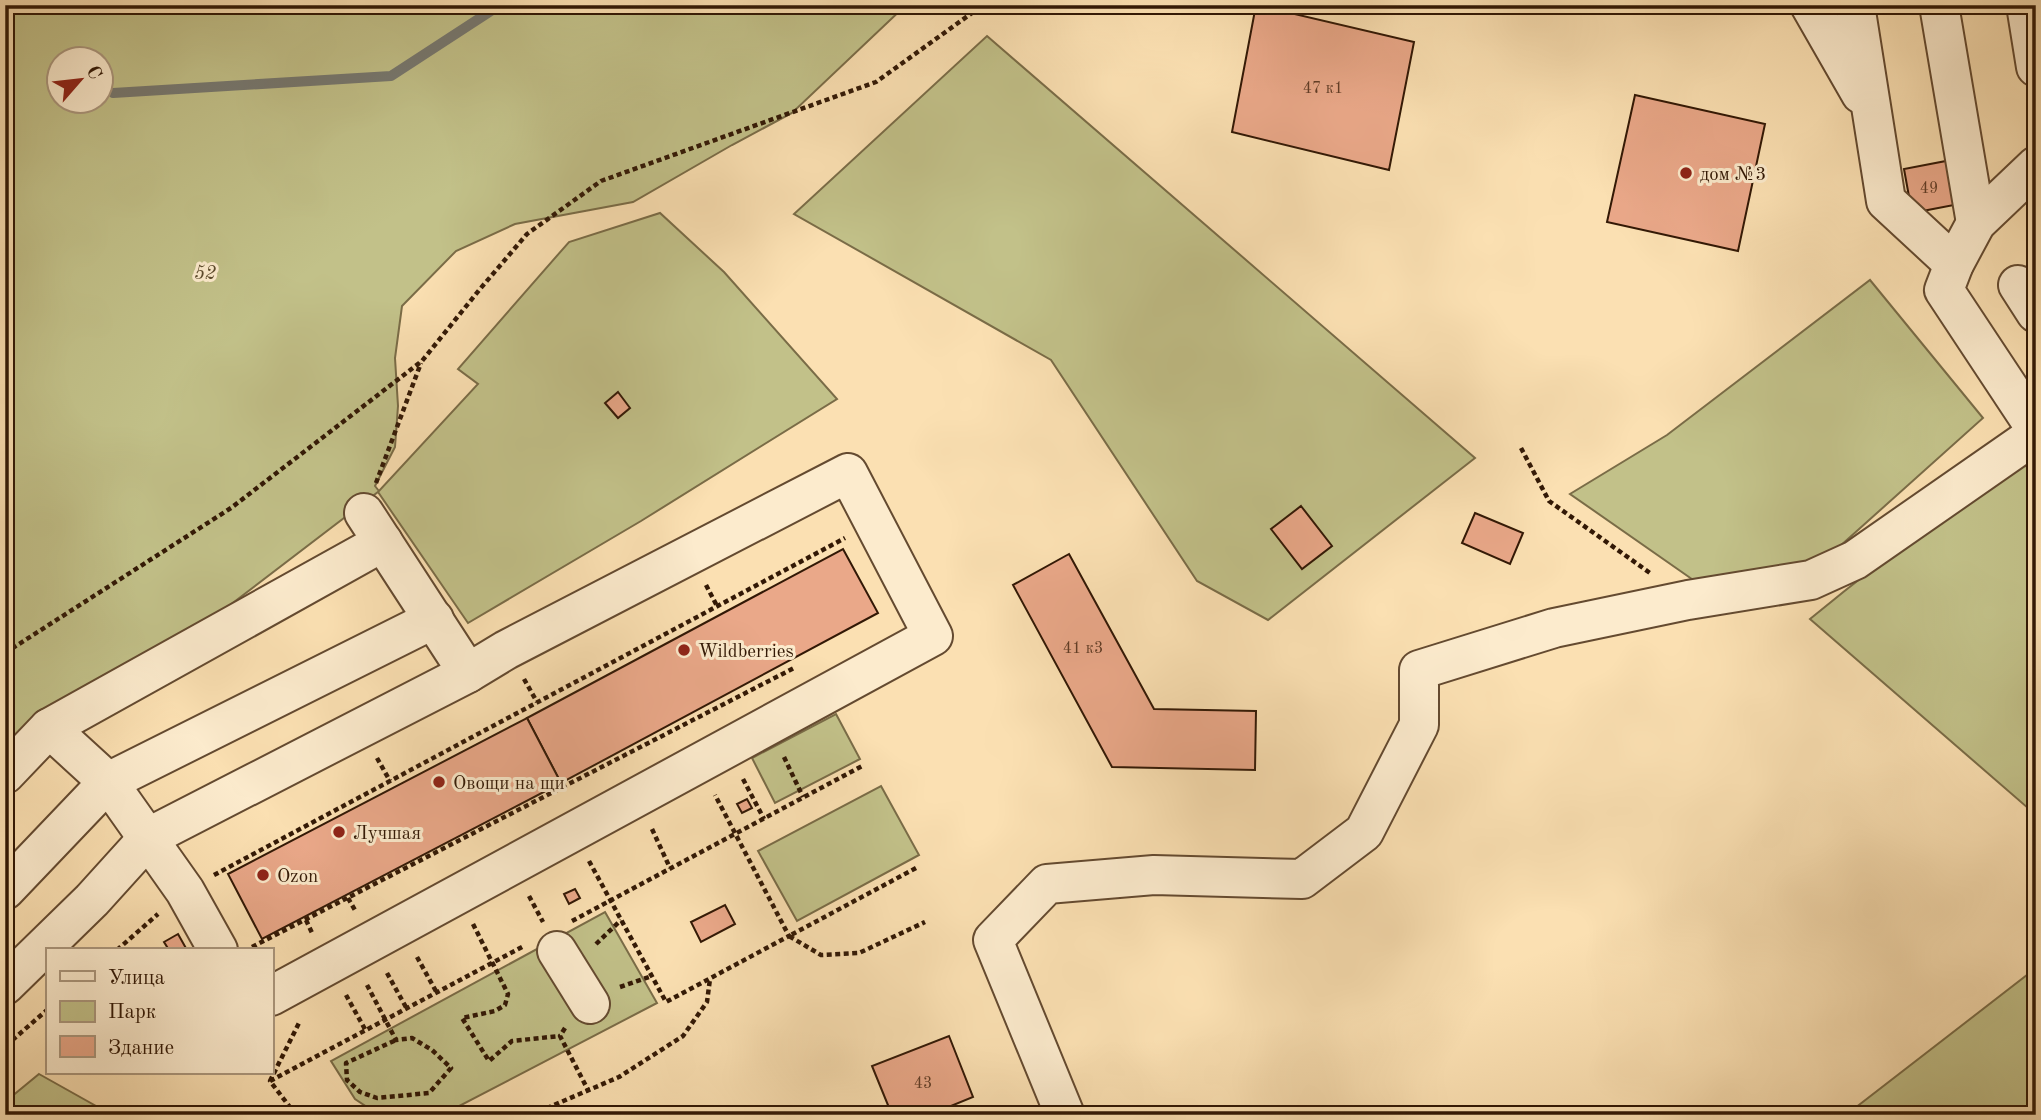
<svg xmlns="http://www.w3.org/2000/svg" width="2041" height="1120" font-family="'Old Standard TT',serif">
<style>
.green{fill:#c2c189;stroke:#7a6c47;stroke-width:2;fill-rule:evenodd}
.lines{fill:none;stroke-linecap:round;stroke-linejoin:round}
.stream{stroke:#777971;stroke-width:10}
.building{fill:#eaa889;stroke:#321805;stroke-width:2}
.minor-casing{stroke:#644a30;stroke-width:42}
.path{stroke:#321805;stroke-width:4.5;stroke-dasharray:5 3.5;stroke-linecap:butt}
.minor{stroke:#fcebcd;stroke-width:38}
.poi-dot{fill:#8f2418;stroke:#fcebcd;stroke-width:2.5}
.labels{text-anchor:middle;stroke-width:6;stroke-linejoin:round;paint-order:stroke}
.number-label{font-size:16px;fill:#603c26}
.poi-label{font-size:19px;fill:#321805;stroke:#fcebcd;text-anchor:start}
.park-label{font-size:19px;font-style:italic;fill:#5d4b2d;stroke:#fcebcd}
</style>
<rect width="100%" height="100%" fill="#fbe0b2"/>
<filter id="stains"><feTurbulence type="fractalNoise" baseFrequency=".00286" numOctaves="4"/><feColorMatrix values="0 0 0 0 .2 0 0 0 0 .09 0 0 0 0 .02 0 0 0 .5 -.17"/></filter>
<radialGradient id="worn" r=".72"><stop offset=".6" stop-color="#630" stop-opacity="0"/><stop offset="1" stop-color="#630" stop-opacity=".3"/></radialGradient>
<!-- green -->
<g class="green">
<path d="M5,5H906L792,113L732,145L633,202L515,224L456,251L402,306L395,358L398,406L395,447L375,486L379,491L478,384L458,369L569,242L660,213L724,272L837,399L641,521L468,623L378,492L5,777ZM60,60H102V102H60Z"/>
<polygon points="987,36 1475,458 1268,620 1197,581 1051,360 794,214"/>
<polygon points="1870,280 1983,418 1820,564 1699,584 1570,494 1667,435"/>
<path d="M2022,460L2036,480V815L1810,619C1878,563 1949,510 2022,460Z"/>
<polygon points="836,714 860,759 775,803 752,758"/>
<polygon points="881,786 919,855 797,921 758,851"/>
<polygon points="605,912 657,1003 442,1115 379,1115 355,1099 331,1061"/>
<polygon points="2036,968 2036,1115 1846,1115"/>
<polygon points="39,1074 112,1115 5,1115 5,1102"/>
</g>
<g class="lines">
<!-- stream -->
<polyline class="stream" points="113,93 391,76 500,5"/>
</g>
<!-- building -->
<g class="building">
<polygon points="1256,5 1414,42 1389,170 1232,132"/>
<polygon points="1635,95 1765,124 1738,251 1607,222"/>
<polygon points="1946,161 1954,205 1912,213 1904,169"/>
<polygon points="618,392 630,408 618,418 605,403"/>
<polygon points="1301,506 1332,546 1302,569 1271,529"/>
<polygon points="1475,513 1523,533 1510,564 1462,543"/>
<polygon points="843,549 878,613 561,783 527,718"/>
<polygon points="1069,554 1154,709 1256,711 1255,770 1112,767 1013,585"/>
<polygon points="527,718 561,783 262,939 228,874"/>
<polygon points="747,799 752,808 742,813 737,804"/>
<polygon points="575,889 580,898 569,904 564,894"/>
<polygon points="725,905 735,924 701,942 691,922"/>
<polygon points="178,934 187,950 169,950 164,942"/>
<polygon points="949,1036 973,1097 929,1115 892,1115 872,1066"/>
</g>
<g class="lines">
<!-- minor casing -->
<g class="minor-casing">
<g id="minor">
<polyline points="1810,5 1861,94"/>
<polyline points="1855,5 1886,201 1954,264"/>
<polyline points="1939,5 1976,223"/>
<polyline points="2026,5 2036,67"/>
<polyline points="2036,166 1976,223 1954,264 1944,290 2036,429"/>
<polyline points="2018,285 2036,313"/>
<polyline points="364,513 468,673"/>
<polyline points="49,728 383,542"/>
<polyline points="5,774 49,728 108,782 185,891 218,950"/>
<polyline points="5,890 108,782 434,619"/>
<polyline points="557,951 590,1004"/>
<polyline points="5,985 92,900 149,837 468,673 506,650 848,473 933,636 271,996"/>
<polyline points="1065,1115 993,940 1047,884 1154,875 1302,879 1364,832 1419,725 1419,670 1554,628 1688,600 1811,580 1855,560 2036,434"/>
</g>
</g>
<!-- path -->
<g class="path">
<polyline points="1521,448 1549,501 1650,573"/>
<polyline points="376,483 421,363"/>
<polyline points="706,585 717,606"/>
<polyline points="5,653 231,508 422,361 480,289 527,234 601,181 876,82 983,5"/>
<polyline points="524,679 537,702"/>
<polyline points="784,757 803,797"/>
<polyline points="377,758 390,781"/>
<polyline points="743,779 764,819"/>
<polyline points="652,829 670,868"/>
<polyline points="589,861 666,1002 789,936 715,795"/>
<polyline points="916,868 789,936 821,955 859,953 925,922"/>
<polyline points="214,875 845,538"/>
<polyline points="529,896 543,922"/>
<polyline points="348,898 356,912"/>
<polyline points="306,920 313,935"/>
<polyline points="572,921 864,765"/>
<polyline points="473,924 508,994 505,1005 495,1011 462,1018 489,1061 512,1041 560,1036"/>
<polyline points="596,944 621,920"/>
<polyline points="252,947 794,668"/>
<polyline points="117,950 158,914"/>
<polyline points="417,957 437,993"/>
<polyline points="387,973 407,1009"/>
<polyline points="367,985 396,1040 412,1038 432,1050 451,1068 429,1093 377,1098 360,1092 347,1080 346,1063 396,1040"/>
<polyline points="620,987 652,976"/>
<polyline points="346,995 366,1031"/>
<polyline points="565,1028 560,1036 588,1090"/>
<polyline points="5,1043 9,1043 47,1010"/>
<polyline points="270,1081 524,946"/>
<polyline points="296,1115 270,1081 300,1021"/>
<polyline points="531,1115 619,1077 683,1036 707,1002 710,979"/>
</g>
<!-- minor -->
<use href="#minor" class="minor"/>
</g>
<!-- markers -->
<g class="poi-dot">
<circle cx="1686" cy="173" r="7"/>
<circle cx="684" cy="650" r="7"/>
<circle cx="439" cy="782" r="7"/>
<circle cx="339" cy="832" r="7"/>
<circle cx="263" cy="875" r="7"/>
</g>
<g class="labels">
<!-- number labels -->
<g class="number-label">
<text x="1323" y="93">47 к1</text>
<text x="1929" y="193">49</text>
<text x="1083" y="653">41 к3</text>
<text x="923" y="1088">43</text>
</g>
<!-- poi labels -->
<g class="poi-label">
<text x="1700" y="180">дом №3</text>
<text x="698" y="657">Wildberries</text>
<text x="453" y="789">Овощи на щи</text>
<text x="353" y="839">Лучшая</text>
<text x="277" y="882">Ozon</text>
</g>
<!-- park labels -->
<g class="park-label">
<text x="205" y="279">52</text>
</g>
</g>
<!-- margin -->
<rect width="2041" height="1120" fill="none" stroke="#fbe0b2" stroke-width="28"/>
<rect x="7" y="7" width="2027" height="1106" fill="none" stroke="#321805" stroke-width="3.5"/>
<rect x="14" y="14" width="2013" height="1092" fill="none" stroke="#321805" stroke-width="2"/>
<!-- legend -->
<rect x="46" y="948" width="228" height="126" fill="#fcebcd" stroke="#ab977d" stroke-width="2"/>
<rect x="60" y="971" width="35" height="10" fill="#fcebcd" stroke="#ab977d" stroke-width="2"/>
<text x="108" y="984" font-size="21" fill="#321805">Улица</text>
<rect x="60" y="1001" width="35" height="21" fill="#c2c189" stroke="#ab977d" stroke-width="2"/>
<text x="108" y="1018" font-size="21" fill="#321805">Парк</text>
<rect x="60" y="1036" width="35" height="21" fill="#eaa889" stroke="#ab977d" stroke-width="2"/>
<text x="108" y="1054" font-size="21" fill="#321805">Здание</text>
<!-- north arrow -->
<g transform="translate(80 80) rotate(62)"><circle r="33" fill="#fcebcd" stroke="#ab977d" stroke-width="2"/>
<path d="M0-5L12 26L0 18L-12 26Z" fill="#8f2418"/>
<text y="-10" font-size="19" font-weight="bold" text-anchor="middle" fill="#321805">С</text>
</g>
<rect width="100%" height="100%" filter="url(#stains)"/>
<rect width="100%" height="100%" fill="url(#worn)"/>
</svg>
